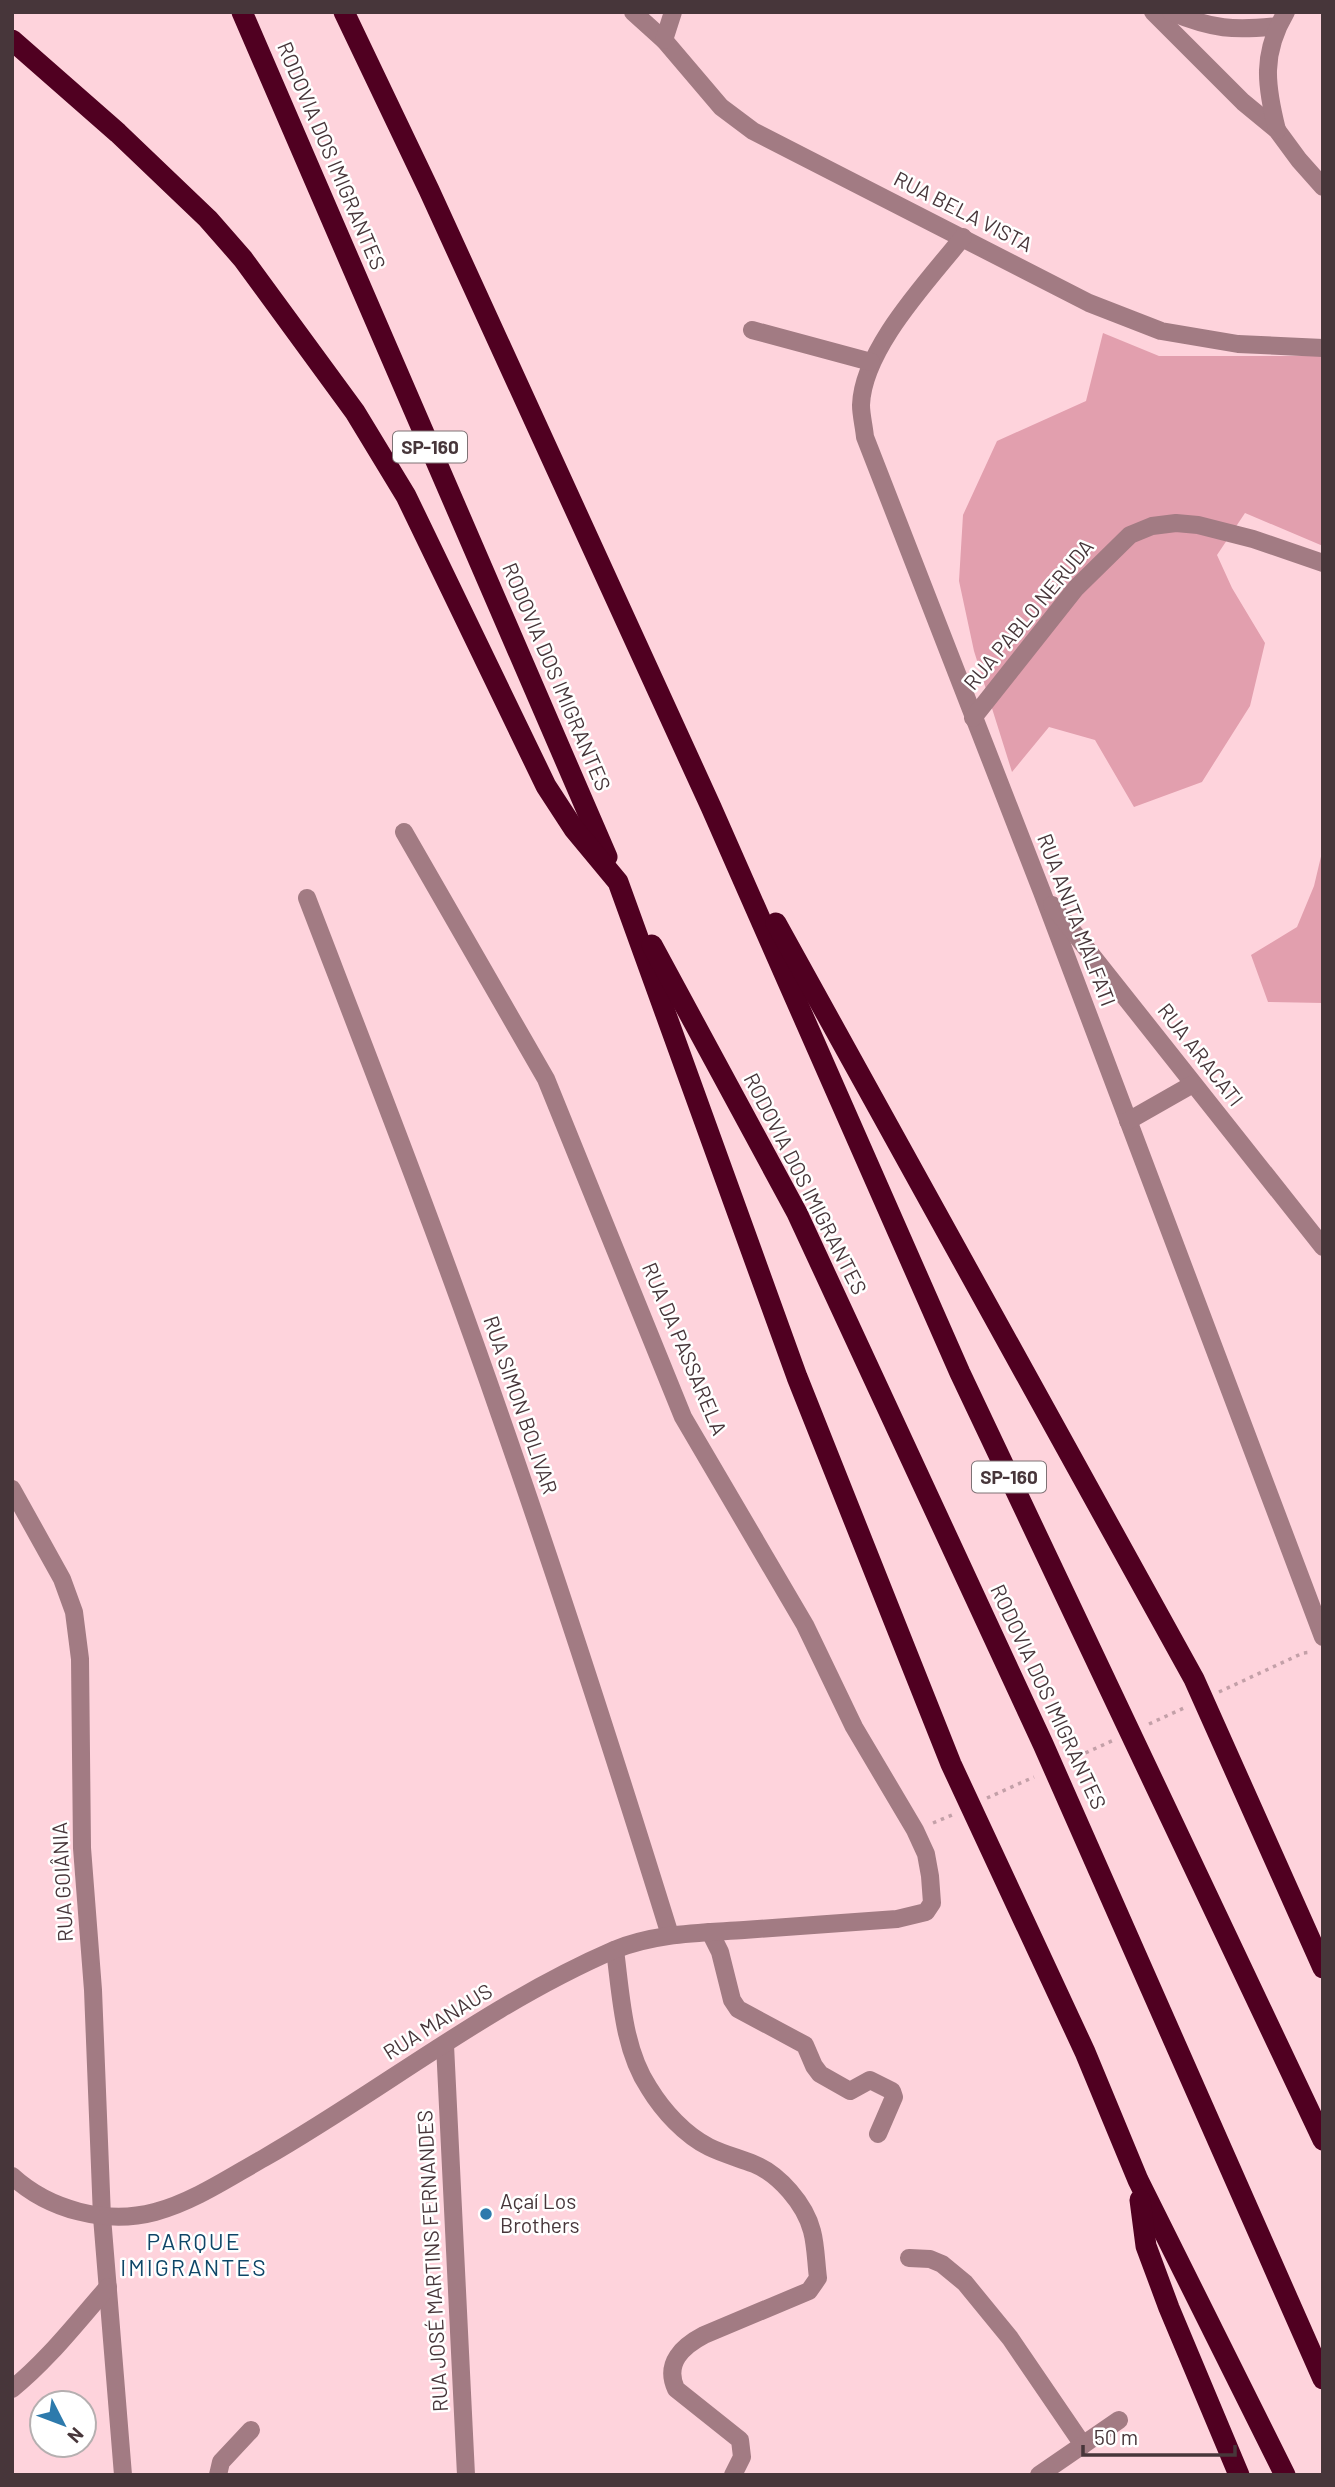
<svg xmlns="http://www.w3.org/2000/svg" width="1335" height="2487" font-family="Barlow,sans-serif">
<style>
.green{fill:#e29fae}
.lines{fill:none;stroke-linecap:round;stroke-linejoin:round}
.path{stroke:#c3a0a8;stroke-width:3.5;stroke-dasharray:3.5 5;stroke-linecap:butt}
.minor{stroke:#a27b83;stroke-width:18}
.highway{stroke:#500021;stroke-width:21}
.poi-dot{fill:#2d7aac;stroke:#fff;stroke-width:2.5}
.labels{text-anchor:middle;stroke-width:5;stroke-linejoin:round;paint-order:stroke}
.shield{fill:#fff;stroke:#7e7275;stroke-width:2}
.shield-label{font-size:19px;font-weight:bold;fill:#47363a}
.street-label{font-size:21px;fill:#47363a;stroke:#fff}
.poi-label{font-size:21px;fill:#47363a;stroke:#fff;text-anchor:start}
.neighbourhood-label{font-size:23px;letter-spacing:2px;fill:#0f4668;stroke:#fff}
</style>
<rect width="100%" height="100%" fill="#fed3dc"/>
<!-- green -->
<g class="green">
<polygon points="1103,333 1159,356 1323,356 1323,546 1245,513 1217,555 1232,588 1265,643 1250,706 1202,782 1134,807 1095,740 1049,727 1012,772 974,651 959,581 963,515 997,441 1086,401"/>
<polygon points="1323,848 1323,1003 1268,1002 1251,955 1297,927 1314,886"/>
</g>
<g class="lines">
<!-- path -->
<g class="path">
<polyline points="1219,1692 1303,1653 1312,1652"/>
<polyline points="1149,1724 1184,1708"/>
<polyline points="1070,1760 1114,1740"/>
<polyline points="987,1798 1034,1777"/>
<polyline points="933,1823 952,1815"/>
</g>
<!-- minor -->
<g class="minor">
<polyline points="633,12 664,40 721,107 753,131 1089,303 1161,331 1238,344 1323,348"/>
<polyline points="1153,12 1243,102 1277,130 1299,160 1323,187"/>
<path d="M1171,12C1212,29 1234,31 1278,26"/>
<polyline points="664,40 673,12"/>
<path d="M1277,130C1266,86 1261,54 1286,12"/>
<path d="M963,237C929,280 863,348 861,405C861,415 864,426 865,437L1042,892L1323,1637"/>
<polyline points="752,330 871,362"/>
<polyline points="973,718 1076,588 1130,535 1152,526 1176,523 1198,525 1253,539 1323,563"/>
<path d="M307,898C373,1070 440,1241 500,1415C560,1587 616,1761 670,1935"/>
<polyline points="1052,905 1323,1247"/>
<polyline points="1128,1121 1193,1084"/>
<polyline points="12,1489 62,1579 74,1612 80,1659 82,1848 93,1990 102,2217 123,2475"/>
<polyline points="710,1932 720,1952 732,2000 738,2009 805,2045 814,2066 820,2074 850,2091 870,2080 892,2091 894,2097 878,2134"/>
<path d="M615,1950C621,1995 623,2049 649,2088C663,2111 685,2135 709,2147C723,2154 739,2158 754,2164C779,2174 805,2204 812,2231C816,2246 816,2263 818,2278L809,2291L704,2335C683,2346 664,2363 676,2389L740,2440L742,2457L733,2475"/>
<polyline points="445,2045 466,2475"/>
<path d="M12,2176C49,2210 106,2225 155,2212C193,2202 230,2177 264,2158C381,2091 489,2004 614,1950C655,1933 700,1933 744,1930C795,1926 846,1923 897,1919L926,1912L932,1903L930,1876L926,1854L915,1830L854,1727L805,1625L683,1417L546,1079L404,832"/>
<polyline points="909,2258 930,2259 942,2264 965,2283 1010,2338 1083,2445"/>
<path d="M12,2389C49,2359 77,2322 108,2287"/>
<polyline points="218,2475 221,2462 251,2430"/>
<polyline points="1039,2475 1119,2420"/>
</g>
<!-- highway -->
<g class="highway">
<polyline points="242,12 607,857"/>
<polyline points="344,12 429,190 711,807 960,1373 1323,2140"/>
<polyline points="12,40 118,133 208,219 243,259 355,412 406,496 546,786 574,829 618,882 797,1377 951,1764 1085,2052 1138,2180 1285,2475"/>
<polyline points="776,923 1194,1679 1323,1968"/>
<polyline points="652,945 797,1213 1043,1744 1323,2379"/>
<polyline points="1140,2200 1146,2246 1169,2308 1239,2475"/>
</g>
</g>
<!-- markers -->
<circle class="poi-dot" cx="486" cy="2214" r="7"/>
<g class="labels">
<!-- shield labels -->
<g class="shield">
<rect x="393" y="431.5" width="74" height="31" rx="5"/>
<rect x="972" y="1461.5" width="74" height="31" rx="5"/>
</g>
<g class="shield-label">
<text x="430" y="454">SP-160</text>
<text x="1009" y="1484">SP-160</text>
</g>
<!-- street labels -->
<g class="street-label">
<text transform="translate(331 156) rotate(67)" y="7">RODOVIA DOS IMIGRANTES</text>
<text transform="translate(963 212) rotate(27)" y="7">RUA BELA VISTA</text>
<text transform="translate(1029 615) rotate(-50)" y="7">RUA PABLO NERUDA</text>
<text transform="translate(556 677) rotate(67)" y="7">RODOVIA DOS IMIGRANTES</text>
<text transform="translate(1076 920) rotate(69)" y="7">RUA ANITA MALFATI</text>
<text transform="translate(1200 1055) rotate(52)" y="7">RUA ARACATI</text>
<text transform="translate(805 1184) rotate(63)" y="7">RODOVIA DOS IMIGRANTES</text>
<text transform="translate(684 1349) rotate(67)" y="7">RUA DA PASSARELA</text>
<text transform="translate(520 1405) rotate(71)" y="7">RUA SIMON BOLIVAR</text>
<text transform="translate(1048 1697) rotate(65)" y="7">RODOVIA DOS IMIGRANTES</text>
<text transform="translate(63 1882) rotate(-93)" y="7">RUA GOIÂNIA</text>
<text transform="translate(438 2022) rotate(-32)" y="7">RUA MANAUS</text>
<text transform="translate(433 2261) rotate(-93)" y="7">RUA JOSÉ MARTINS FERNANDES</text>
</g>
<!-- poi labels -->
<g class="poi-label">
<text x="500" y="2209">Açaí Los<tspan x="500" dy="24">Brothers</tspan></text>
</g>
<!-- neighbourhood labels -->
<g class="neighbourhood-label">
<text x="194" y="2250">PARQUE<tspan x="194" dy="26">IMIGRANTES</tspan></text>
</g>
</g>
<!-- border -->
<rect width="1335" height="2487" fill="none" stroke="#47363a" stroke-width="28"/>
<!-- north arrow -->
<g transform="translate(63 2424) rotate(132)"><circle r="33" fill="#ffffff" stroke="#b5afb0" stroke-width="2"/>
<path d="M0-5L12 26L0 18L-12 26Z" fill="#2d7aac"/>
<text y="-10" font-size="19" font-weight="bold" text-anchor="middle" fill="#47363a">N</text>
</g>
<!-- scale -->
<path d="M1083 2445v10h152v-10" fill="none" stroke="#47363a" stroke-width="3.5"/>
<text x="1094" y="2445" font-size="21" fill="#47363a" stroke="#ffffff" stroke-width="5" paint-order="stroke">50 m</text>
</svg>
